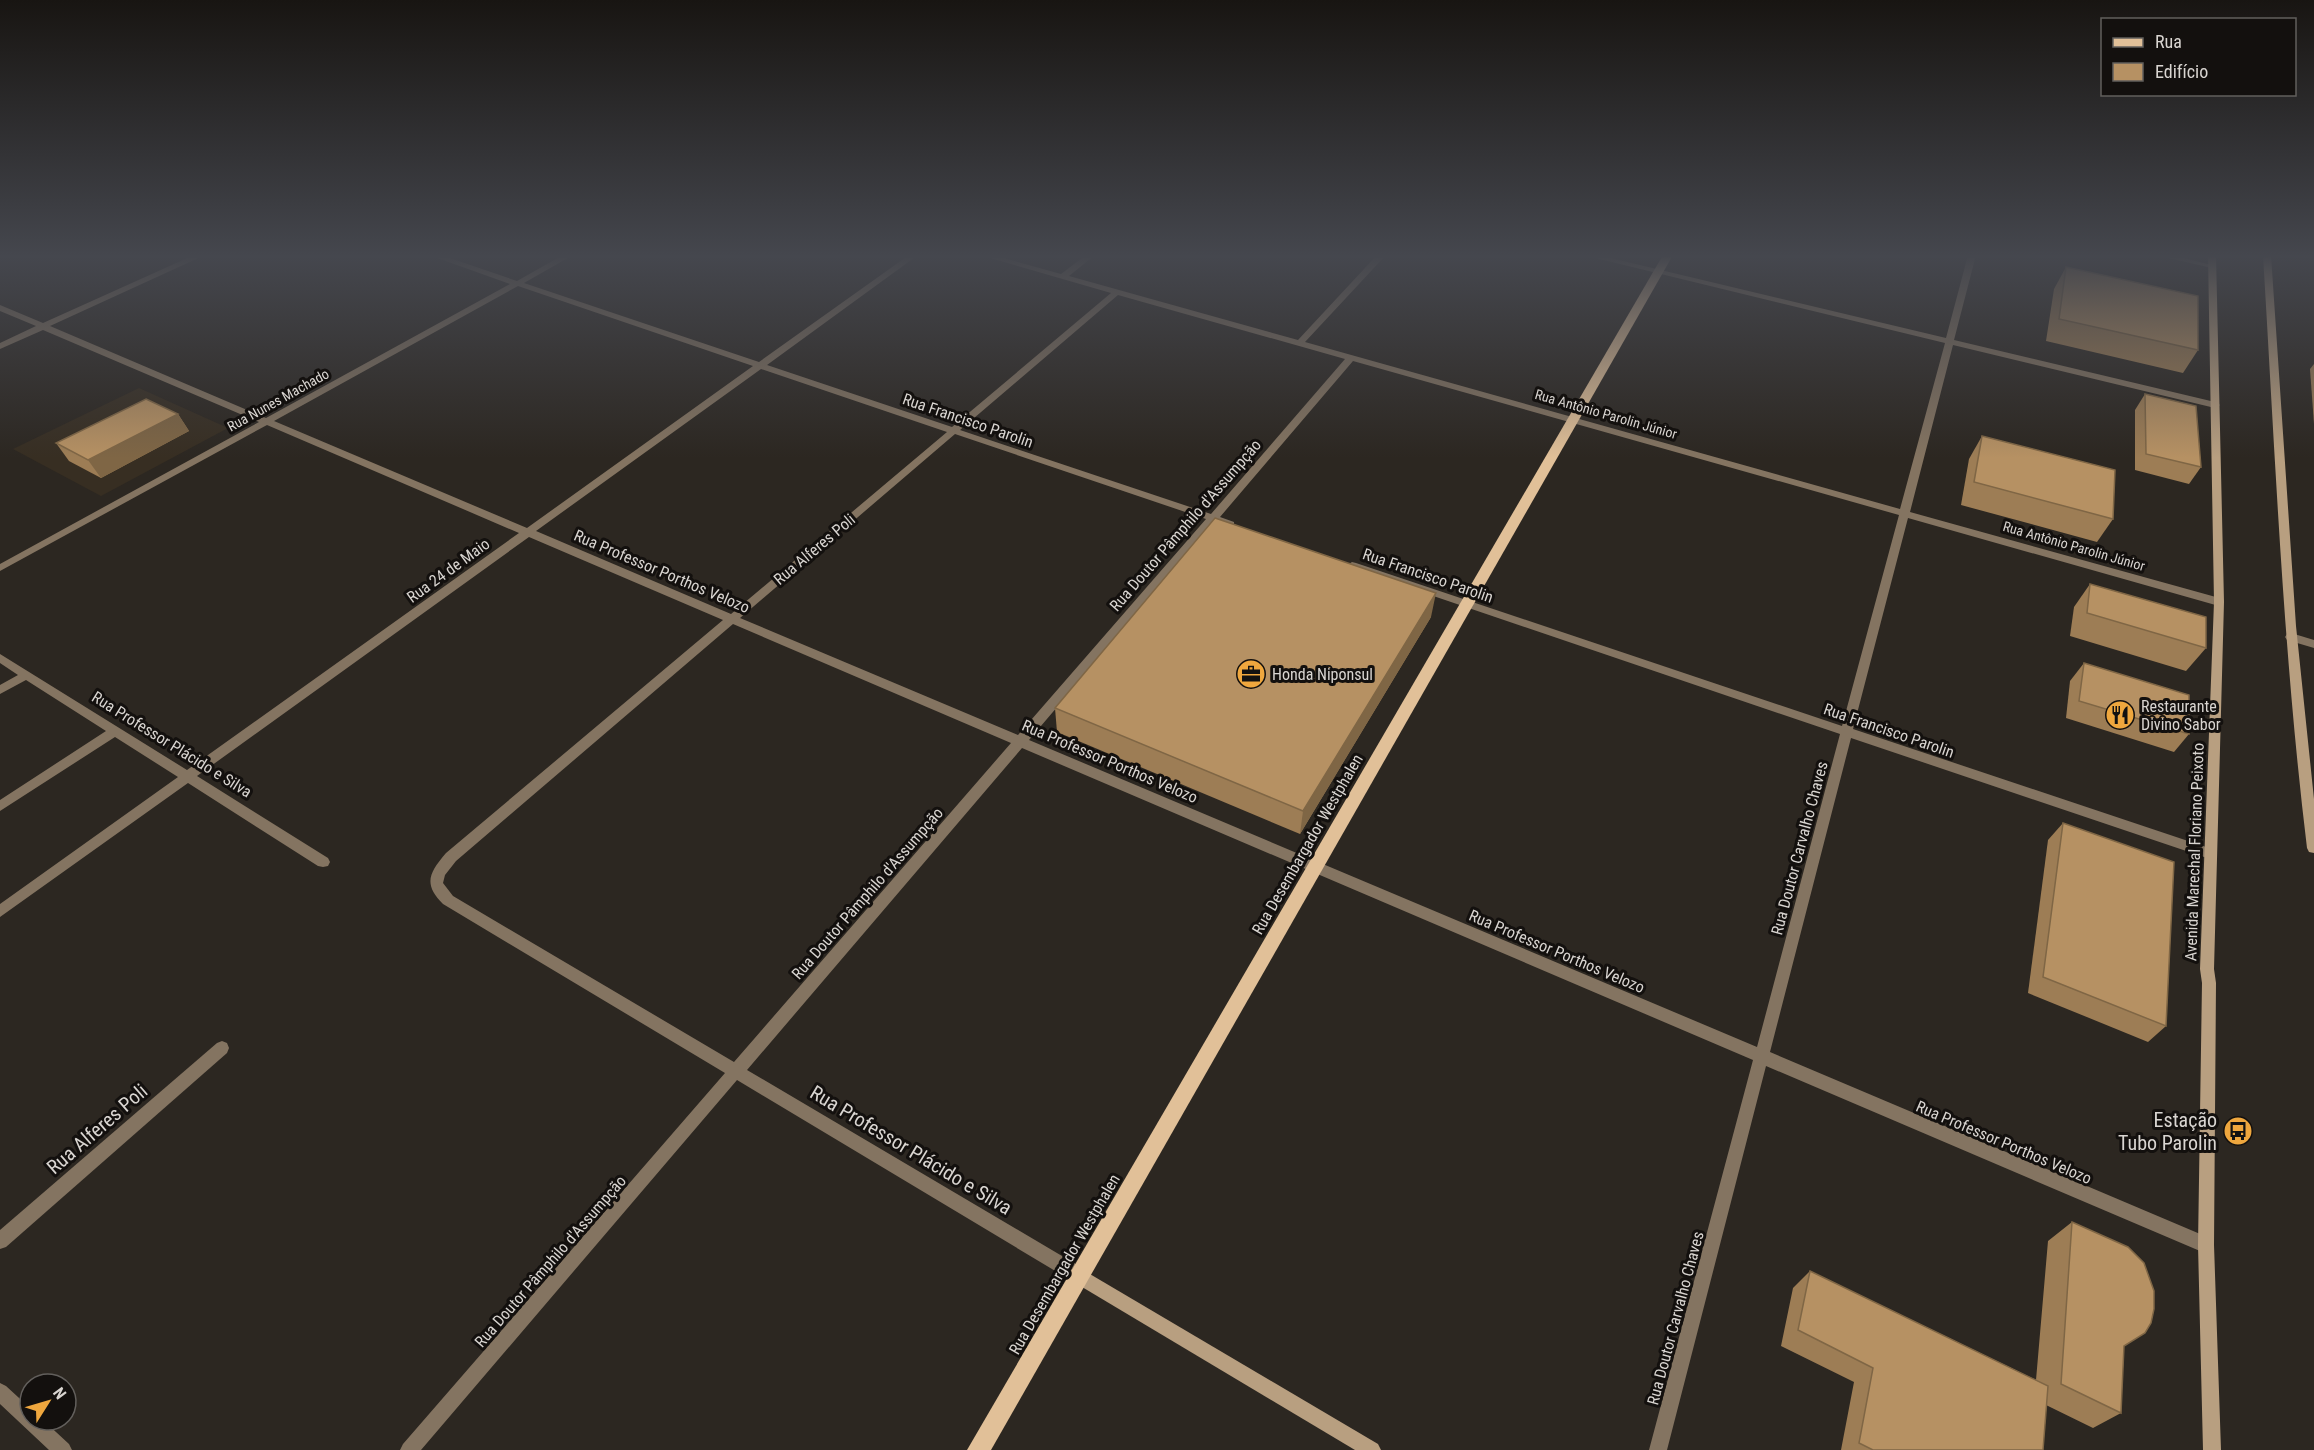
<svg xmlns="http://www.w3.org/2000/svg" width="2314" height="1450" font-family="'Roboto Condensed',sans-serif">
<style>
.built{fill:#372e22}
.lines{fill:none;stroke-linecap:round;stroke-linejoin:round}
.street{fill:#847461;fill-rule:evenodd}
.secondary{fill:#b89f80;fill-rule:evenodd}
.primary{fill:#e1c098;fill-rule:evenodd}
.wall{fill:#9d7d55}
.shaded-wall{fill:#7f6645}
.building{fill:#b69163;stroke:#7f6645;stroke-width:1.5}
.labels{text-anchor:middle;stroke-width:6;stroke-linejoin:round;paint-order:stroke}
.far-street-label{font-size:14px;fill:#d9d5d1;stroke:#13100e}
.street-label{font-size:16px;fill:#d9d5d1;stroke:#13100e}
.poi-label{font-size:16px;fill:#d9d5d1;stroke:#13100e;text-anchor:start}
.near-poi-label{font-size:20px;fill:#d9d5d1;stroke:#13100e;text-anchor:end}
.near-street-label{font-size:20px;fill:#d9d5d1;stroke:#13100e}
</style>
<rect width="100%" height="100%" fill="#2c2721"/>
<!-- built -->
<polygon class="built" points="139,388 228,428 101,496 13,449"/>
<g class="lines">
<!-- street -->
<g class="street">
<path d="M194,255H205L50,326L266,418L510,284L429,255H441L517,281L563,255H573L524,283L759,362L909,255H918L767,365L952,427L1111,293L980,255H993L1061,274L1086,255H1095L1069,276L1298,340L1377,255H1386L1305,342L1900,509L1945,343L1583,255H1598L1946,338L1968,255H1976L1954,340L2215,402L2220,405L2215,408L1953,345L1910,512L2223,599L2224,602L2219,606L1908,518L1853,729L2215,850L2217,854L2215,858L2210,859L1851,738L1770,1052L2212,1239L2214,1245L2212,1251L2206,1253L2200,1251L1766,1066L1667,1450H1649L1753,1060L1022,748L747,1070L1084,1269L1086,1275L1084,1281L1078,1283L1072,1281L737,1080L421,1450H400L403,1444L725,1073L443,904C423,884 429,873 446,853L723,620L529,537L197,776L328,858L330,862L328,866L323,867L318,866L188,783L0,917V904L178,777L115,737L0,811V800L106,731L26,680L0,694V685L18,675L0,663V654L187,770L519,533L267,425L0,571V564L259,422L43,330L0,349V343L36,326L0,311V305L43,323ZM518,286L753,366L527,528L274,421ZM1118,295L1345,359L1211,514L960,430ZM1353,361L1899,515L1842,726L1356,563L1352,562L1347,565L1348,567L1840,734L1757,1047L1029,740L1215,522L1230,527L1234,526V522L1220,517ZM761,369L947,432L731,614L536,531ZM955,434L1206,519L1018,735L740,618ZM733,624L1011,743L734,1062L453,896L443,883L445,875L456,861Z"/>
<polygon points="2155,255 2171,255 2216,266 2212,268"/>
<polygon points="2291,633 2314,640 2314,648 2287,640 2285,637 2287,634"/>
<polygon points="222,1041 227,1043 229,1048 227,1053 6,1247 0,1249 0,1230 217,1043"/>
<polygon points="0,1383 6,1386 30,1408 30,1420 43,1420 69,1444 72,1450 49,1450 0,1404"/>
</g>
<!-- secondary -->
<g class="secondary">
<polygon points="2208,255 2216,255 2224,602 2214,969 2216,983 2214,1245 2221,1450 2203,1450 2198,1245 2202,983 2200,969 2214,602"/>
<path d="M2263,255H2271L2296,626L2314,799V853L2309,852L2307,848C2283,651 2275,453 2263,255Z"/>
<polygon points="1078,1267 1378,1444 1381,1450 1355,1450 1072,1281 1070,1275 1072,1269"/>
</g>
<!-- primary -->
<polygon class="primary" points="1663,255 1673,255 991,1450 967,1450"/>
</g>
<!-- wall -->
<g class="wall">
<polygon points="2066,267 2198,350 2183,373 2046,341 2054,289"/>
<polygon points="2314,364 2314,424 2310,369"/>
<polygon points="2145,394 2201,467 2189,484 2135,470 2135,410"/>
<polygon points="178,414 189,431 101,478 69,461 56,443"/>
<polygon points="1982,436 2113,519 2097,542 1961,505 1969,459"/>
<polygon points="2090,584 2206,648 2186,671 2070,636 2074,607"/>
<polygon points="1431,617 1300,834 1057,732 1055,708"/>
<polygon points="2084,663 2189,734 2174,752 2066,718 2070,681"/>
<polygon points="2063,823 2166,1026 2148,1042 2028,993 2048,840"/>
<polygon points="2072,1222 2124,1346 2121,1413 2093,1428 2046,1405 2043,1450 1841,1450 1854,1382 1781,1346 1793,1288 1810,1271 2036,1380 2048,1241"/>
</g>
<!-- shaded-wall -->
<g class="shaded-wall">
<polygon points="178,414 189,431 101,478 88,460"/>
<polygon points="1436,593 1431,617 1300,834 1303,811"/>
</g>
<!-- building -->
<g class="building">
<polygon points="2066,267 2198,296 2198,350 2059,319"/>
<polygon points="2145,394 2196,406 2201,467 2146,454"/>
<polygon points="146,399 178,414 88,460 56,443"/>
<polygon points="1982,436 2115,470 2113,519 1974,482"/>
<polygon points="1215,518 1436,593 1303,811 1055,708"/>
<polygon points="2090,584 2206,617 2206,648 2087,613"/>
<polygon points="2084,663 2189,695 2189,734 2079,701"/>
<polygon points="2063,823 2174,862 2166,1026 2043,977"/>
<polygon points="2072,1222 2128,1247 2144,1263 2154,1291 2154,1309 2151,1323 2145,1333 2124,1346 2121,1413 2061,1384"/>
<polygon points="1810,1271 2048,1386 2043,1450 1873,1450 1859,1443 1873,1368 1798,1330"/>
</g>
<!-- sky -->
<linearGradient id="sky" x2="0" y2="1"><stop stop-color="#181512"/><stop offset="0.56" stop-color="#45474e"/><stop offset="1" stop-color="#45474e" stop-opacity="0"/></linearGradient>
<rect width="2314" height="458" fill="url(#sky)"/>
<!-- icons -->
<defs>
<g id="office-disc" transform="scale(1.5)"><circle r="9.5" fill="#efa73e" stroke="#13100e"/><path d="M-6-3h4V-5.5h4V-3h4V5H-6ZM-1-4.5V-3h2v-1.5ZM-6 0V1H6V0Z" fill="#111"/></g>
<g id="restaurant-disc" transform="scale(1.5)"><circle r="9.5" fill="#efa73e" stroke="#13100e"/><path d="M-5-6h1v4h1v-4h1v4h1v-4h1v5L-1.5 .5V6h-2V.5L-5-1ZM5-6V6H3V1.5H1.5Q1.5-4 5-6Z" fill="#111"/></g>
<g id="bus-disc" transform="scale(1.5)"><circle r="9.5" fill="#efa73e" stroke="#13100e"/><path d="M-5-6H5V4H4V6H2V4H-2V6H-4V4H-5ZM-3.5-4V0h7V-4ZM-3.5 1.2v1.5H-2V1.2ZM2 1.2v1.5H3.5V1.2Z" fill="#111"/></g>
</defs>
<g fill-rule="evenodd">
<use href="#office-disc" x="1251" y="674"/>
<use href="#restaurant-disc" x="2120" y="715"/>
<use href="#bus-disc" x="2238" y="1131"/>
</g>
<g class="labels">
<!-- far-street labels -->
<g class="far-street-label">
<text transform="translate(278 400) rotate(-29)" y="5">Rua Nunes Machado</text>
<text transform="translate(1606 414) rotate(16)" y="5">Rua Antônio Parolin Júnior</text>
<text transform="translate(2074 546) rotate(16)" y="5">Rua Antônio Parolin Júnior</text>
</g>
<!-- street labels -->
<g class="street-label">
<text transform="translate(968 420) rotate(19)" y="6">Rua Francisco Parolin</text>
<text transform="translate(1185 525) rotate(-49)" y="6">Rua Doutor Pâmphilo d'Assumpção</text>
<text transform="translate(814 549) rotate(-40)" y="6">Rua Alferes Poli</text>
<text transform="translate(448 570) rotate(-36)" y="6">Rua 24 de Maio</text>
<text transform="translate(662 571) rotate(23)" y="6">Rua Professor Porthos Velozo</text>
<text transform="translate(1428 575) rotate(19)" y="6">Rua Francisco Parolin</text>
<text transform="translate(1889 730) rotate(19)" y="6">Rua Francisco Parolin</text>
<text transform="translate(172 744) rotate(32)" y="6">Rua Professor Plácido e Silva</text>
<text transform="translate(1110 761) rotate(23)" y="6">Rua Professor Porthos Velozo</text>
<text transform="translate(1307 844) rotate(-60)" y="6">Rua Desembargador Westphalen</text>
<text transform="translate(1799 848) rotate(-75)" y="6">Rua Doutor Carvalho Chaves</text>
<text transform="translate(2194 852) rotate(-88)" y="6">Avenida Marechal Floriano Peixoto</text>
<text transform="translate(867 893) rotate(-49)" y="6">Rua Doutor Pâmphilo d'Assumpção</text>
<text transform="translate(1557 951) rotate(23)" y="6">Rua Professor Porthos Velozo</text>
<text transform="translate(2004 1142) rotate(23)" y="6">Rua Professor Porthos Velozo</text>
<text transform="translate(550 1261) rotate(-49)" y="6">Rua Doutor Pâmphilo d'Assumpção</text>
<text transform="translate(1064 1264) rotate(-60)" y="6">Rua Desembargador Westphalen</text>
<text transform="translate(1675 1318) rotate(-75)" y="6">Rua Doutor Carvalho Chaves</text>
</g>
<!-- poi labels -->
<g class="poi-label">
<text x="1272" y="680">Honda Niponsul</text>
<text x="2141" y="712">Restaurante<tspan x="2141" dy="18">Divino Sabor</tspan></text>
</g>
<!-- near-poi labels -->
<g class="near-poi-label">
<text x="2217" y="1127">Estação<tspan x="2217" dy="23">Tubo Parolin</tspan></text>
</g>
<!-- near-street labels -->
<g class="near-street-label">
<text transform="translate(97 1129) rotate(-41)" y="7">Rua Alferes Poli</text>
<text transform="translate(911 1150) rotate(31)" y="7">Rua Professor Plácido e Silva</text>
</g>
</g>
<!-- legend -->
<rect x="2101" y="18" width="195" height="78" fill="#13100e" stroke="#625f5c" stroke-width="1.5"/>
<rect x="2113" y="38" width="30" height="9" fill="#e1c098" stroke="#625f5c" stroke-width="1.5"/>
<text x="2155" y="48" font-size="18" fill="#d9d5d1">Rua</text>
<rect x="2113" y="63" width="30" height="18" fill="#b69163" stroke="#625f5c" stroke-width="1.5"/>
<text x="2155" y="78" font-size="18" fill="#d9d5d1">Edifício</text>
<!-- north arrow -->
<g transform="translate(48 1402) rotate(53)"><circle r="28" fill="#13100e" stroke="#625f5c" stroke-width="1.5"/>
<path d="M0-4.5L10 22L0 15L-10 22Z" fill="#efa73e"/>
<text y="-9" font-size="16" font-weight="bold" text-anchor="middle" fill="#d9d5d1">N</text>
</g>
</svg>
